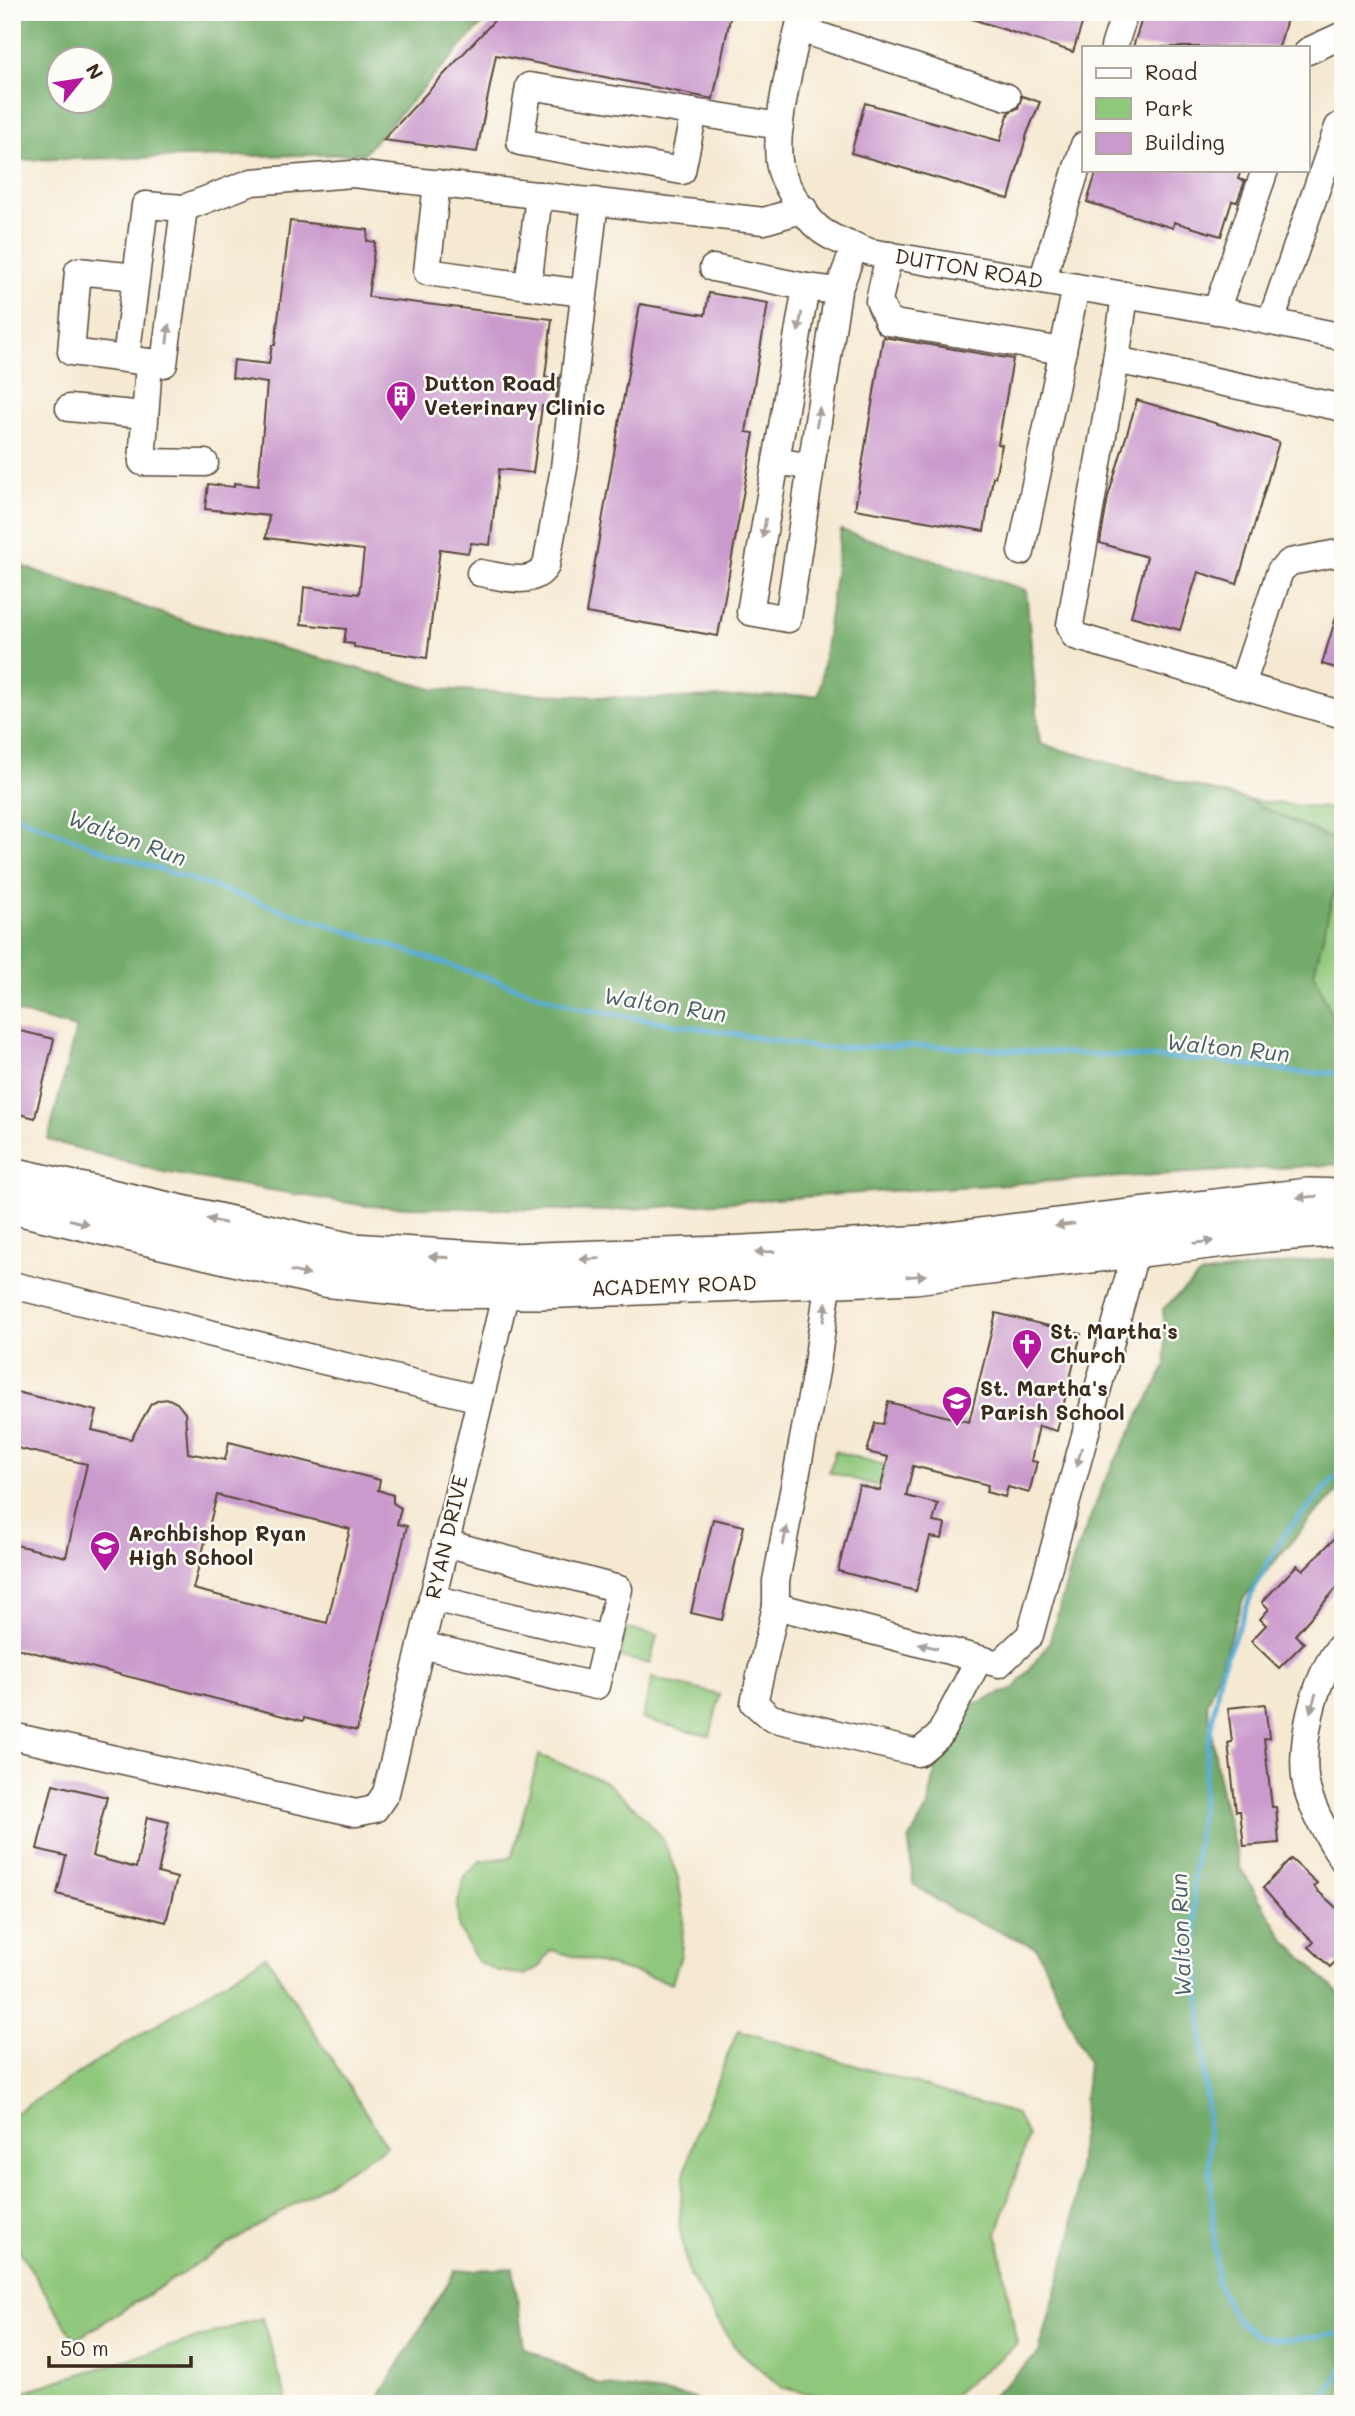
<svg xmlns="http://www.w3.org/2000/svg" width="1355" height="2416" font-family="Mali,sans-serif">
<style>
.green{fill:#8fc77b;stroke:#65784c;stroke-width:2}
.forest{fill:#73ac6b;stroke:#576b44;stroke-width:2;fill-rule:evenodd}
.lines{fill:none;stroke-linecap:round;stroke-linejoin:round}
.stream{stroke:#5aadd5;stroke-width:5}
.building{fill:#ca9acc;fill-rule:evenodd}
.minor-casing{stroke:#574739;stroke-width:29}
.major-casing{stroke:#574739;stroke-width:38}
.minor{stroke:#fff;stroke-width:26}
.major{stroke:#fff;stroke-width:35}
.oneway{fill:#a79f9a}
.labels{text-anchor:middle;stroke-width:5;stroke-linejoin:round;paint-order:stroke}
.street-label{font-size:21px;fill:#3b2a1e;stroke:#fdfcf7}
.poi-label{font-size:21px;font-weight:bold;fill:#3b2a1e;stroke:#fdfcf7;text-anchor:start}
.water-label{font-size:23px;font-style:italic;fill:#475e67;stroke:#fdfcf7}
</style>
<rect width="100%" height="100%" fill="#fdfcf7"/>
<filter id="ink" filterUnits="userSpaceOnUse"><feTurbulence type="fractalNoise" baseFrequency=".0143" numOctaves="2"/><feDisplacementMap in="SourceGraphic" scale="14" xChannelSelector="R" yChannelSelector="G"/><feConvolveMatrix kernelMatrix="1 2 1 2 8 2 1 2 1" color-interpolation-filters="sRGB"/></filter>
<filter id="wash" filterUnits="userSpaceOnUse"><feTurbulence type="fractalNoise" baseFrequency=".00686" numOctaves="4" result="noise"/><feDisplacementMap in="SourceGraphic" scale="28" xChannelSelector="R" yChannelSelector="G"/><feGaussianBlur stdDeviation="1.57" result="paint"/><feColorMatrix in="noise" values="0 0 0 0 0 0 0 0 0 0 0 0 0 0 0 0 0 1.4 0 .05"/><feComposite in="paint" operator="in"/></filter>
<g filter="url(#wash)">
<rect width="100%" height="100%" fill="#f5e9d2"/>
<!-- green -->
<g class="green">
<polygon points="1247,800 1343,810 1343,845 1343,844"/>
<polygon points="1343,854 1343,1034 1338,1032 1314,972"/>
<polygon points="835,1451 887,1466 881,1487 829,1472"/>
<polygon points="627,1628 657,1635 650,1664 620,1657"/>
<polygon points="652,1678 720,1695 710,1736 642,1719"/>
<polygon points="539,1755 606,1782 635,1808 663,1839 678,1878 684,1916 681,1955 672,1983 551,1950 540,1966 525,1975 498,1971 477,1961 459,1929 457,1906 465,1877 480,1861 512,1857"/>
<polygon points="266,1956 387,2146 75,2340 12,2239 12,2115"/>
<polygon points="738,2030 1016,2114 1028,2136 997,2234 1017,2344 942,2404 860,2404 782,2388 735,2347 689,2275 679,2225 684,2175 697,2131"/>
<polygon points="262,2318 288,2404 12,2404 12,2395"/>
</g>
<!-- forest -->
<g class="forest">
<path d="M12,12H493L363,154L12,160ZM60,60H102V102H60Z"/>
<polygon points="841,530 1026,590 1040,744 1247,800 1343,845 1343,854 1314,972 1338,1032 1343,1034 1343,1164 873,1192 604,1211 367,1206 163,1172 48,1140 76,1028 12,1011 12,563 197,625 433,689 647,699 819,695"/>
<polygon points="1343,1258 1343,1487 1313,1516 1243,1599 1207,1704 1221,1793 1240,1868 1285,1940 1343,1998 1343,2404 984,2404 1039,2353 1072,2233 1088,2062 1037,1948 952,1910 913,1884 909,1841 928,1806 947,1714 1015,1688 1049,1643 1073,1561 1106,1478 1166,1366 1163,1309 1200,1275 1305,1261"/>
<polygon points="513,2268 524,2348 600,2385 692,2397 702,2404 377,2404 382,2392 455,2271"/>
</g>
<g class="lines">
<!-- stream -->
<g class="stream">
<polyline points="12,814 99,849 582,1009 819,1048 932,1046 1220,1061 1300,1073 1343,1073"/>
<path d="M1343,1469L1284,1534L1253,1591L1221,1670L1207,1752L1193,1881L1217,2283C1223,2294 1228,2307 1235,2317C1260,2351 1307,2338 1343,2333"/>
<polyline points="1320,2404 1343,2368"/>
</g>
</g>
<g id="blocks">
<!-- building -->
<g class="building">
<polygon points="502,12 721,12 731,14 713,99 496,55 477,152 383,140"/>
<polygon points="961,12 1086,12 1073,52 960,15"/>
<polygon points="1144,12 1289,12 1279,47 1133,47"/>
<polygon points="1022,96 1040,102 1027,134 1009,199 851,153 865,103 1000,141 1009,112 1018,108"/>
<polygon points="1097,170 1241,170 1238,179 1245,181 1237,202 1232,201 1221,236 1174,222 1173,228 1087,202"/>
<polygon points="290,221 368,230 367,241 375,242 368,297 552,319 545,377 559,378 555,407 542,406 533,473 499,469 490,545 471,543 468,553 440,549 427,658 354,647 354,644 344,643 346,629 301,624 304,587 359,594 364,550 266,538 269,516 205,509 208,484 234,487 234,483 258,486 267,383 232,378 234,360 269,364 272,345 275,345"/>
<polygon points="709,293 768,303 746,432 754,433 718,636 586,613 640,304 705,315"/>
<polygon points="883,337 1013,359 998,444 1002,445 995,477 993,477 984,531 855,509"/>
<polygon points="1137,400 1279,442 1237,584 1198,572 1180,630 1131,616 1147,557 1100,543 1108,497"/>
<polygon points="1339,607 1343,607 1343,670 1322,664"/>
<polygon points="12,1029 54,1039 35,1118 12,1112"/>
<polygon points="996,1313 1081,1334 1057,1431 1039,1426 1031,1461 1037,1462 1029,1493 1008,1487 1005,1497 986,1492 988,1485 913,1466 906,1496 938,1504 933,1522 945,1524 942,1539 930,1537 916,1591 838,1571 859,1485 880,1491 888,1457 867,1452 875,1423 883,1424 888,1402 969,1422"/>
<path d="M12,1391L97,1411L92,1430L131,1439L151,1404L159,1400L169,1399L177,1403L185,1413L188,1453L225,1460L229,1442L380,1480L378,1490L393,1495V1503L401,1508L397,1524L407,1526L357,1731L304,1718L303,1721L12,1647V1544L66,1557L87,1464L12,1447ZM217,1495L350,1529L327,1623L193,1589Z"/>
<polygon points="713,1519 744,1526 722,1620 691,1613"/>
<polygon points="1343,1530 1343,1581 1295,1635 1304,1643 1279,1668 1251,1641 1266,1625 1260,1619 1269,1609 1262,1602 1297,1565 1303,1570"/>
<polygon points="1265,1704 1269,1738 1264,1739 1272,1807 1276,1807 1279,1843 1244,1846 1240,1811 1236,1811 1228,1743 1232,1742 1228,1708"/>
<polygon points="53,1784 107,1797 92,1856 136,1868 147,1817 169,1822 158,1873 177,1878 166,1922 57,1894 66,1856 37,1849"/>
<polygon points="1291,1859 1317,1883 1314,1886 1318,1891 1343,1914 1343,1970 1335,1962 1330,1967 1309,1947 1314,1942 1286,1915 1263,1888"/>
</g>
</g>
</g>
<g filter="url(#ink)">
<use href="#blocks" fill-opacity="0" stroke="#574739" stroke-width="2"/>
<g class="lines">
<!-- minor casing -->
<g class="minor-casing">
<g id="minor">
<path d="M802,12C794,51 772,130 780,167C783,183 805,216 817,227C832,240 852,245 870,252L1224,312L1343,337"/>
<polyline points="799,29 1007,97"/>
<polyline points="1114,47 1125,12"/>
<polyline points="1308,51 1343,35"/>
<polyline points="694,112 682,171 520,142 529,86 780,126"/>
<polyline points="437,183 427,272 528,286 539,195"/>
<polyline points="184,208 252,182 353,174 764,221 804,209"/>
<polyline points="889,255 879,301 888,322 1063,351"/>
<polyline points="713,268 806,287"/>
<polyline points="1042,281 1084,145"/>
<polyline points="528,286 584,293"/>
<polyline points="838,291 806,287 776,461 811,467 838,291 855,246"/>
<polyline points="1125,295 1116,360 1343,408"/>
<polyline points="1216,311 1265,170"/>
<polyline points="1271,321 1338,127 1343,124"/>
<polyline points="126,359 145,205 184,208 164,364 71,352 78,271 136,277"/>
<polyline points="1116,360 1070,625 1075,636 1343,715"/>
<polyline points="149,362 142,462 205,463"/>
<polyline points="69,408 145,415"/>
<polyline points="776,461 750,612 788,619 811,467"/>
<polyline points="1021,552 1076,287"/>
<path d="M480,573C502,576 532,588 546,566L564,468L595,201"/>
<polyline points="1242,685 1280,571 1290,562 1343,552"/>
<polyline points="831,1264 816,1371 776,1581 776,1606 999,1664 1030,1635 1136,1250"/>
<polyline points="12,1285 480,1399"/>
<polyline points="432,1598 607,1639"/>
<polyline points="776,1606 754,1703 771,1718 918,1753 939,1736 979,1659"/>
<path d="M1343,1643C1314,1673 1296,1753 1308,1792C1316,1817 1329,1838 1343,1860"/>
<polyline points="421,1645 596,1686 619,1589 445,1543"/>
<polyline points="12,1736 356,1813 375,1809 386,1793 506,1291 507,1274"/>
</g>
</g>
<!-- major casing -->
<g class="major-casing">
<g id="major">
<polyline points="12,1175 352,1251 508,1261 725,1254 926,1243 1103,1220 1308,1196 1343,1197"/>
<polyline points="12,1206 324,1279 424,1290 539,1291 914,1276 1268,1234 1343,1228"/>
</g>
</g>
<!-- minor -->
<use href="#minor" class="minor"/>
<!-- major -->
<use href="#major" class="major"/>
</g>
<!-- one-way arrows -->
<defs><path id="oneway-solid" d="M-6-.8H1V-3.2L6.5 0L1 3.2V.8H-6Z" transform="scale(1.75)"/></defs>
<g class="oneway">
<use href="#oneway-solid" transform="translate(800 322) rotate(100)"/>
<use href="#oneway-solid" transform="translate(168 334) rotate(-83)"/>
<use href="#oneway-solid" transform="translate(818 417) rotate(-81)"/>
<use href="#oneway-solid" transform="translate(764 528) rotate(100)"/>
<use href="#oneway-solid" transform="translate(1307 1197) rotate(177)"/>
<use href="#oneway-solid" transform="translate(216 1221) rotate(-167)"/>
<use href="#oneway-solid" transform="translate(79 1222) rotate(14)"/>
<use href="#oneway-solid" transform="translate(1065 1225) rotate(172)"/>
<use href="#oneway-solid" transform="translate(1204 1242) rotate(-7)"/>
<use href="#oneway-solid" transform="translate(765 1252) rotate(177)"/>
<use href="#oneway-solid" transform="translate(439 1257) rotate(-176)"/>
<use href="#oneway-solid" transform="translate(590 1259) rotate(178)"/>
<use href="#oneway-solid" transform="translate(300 1273) rotate(13)"/>
<use href="#oneway-solid" transform="translate(916 1276) rotate(-5)"/>
<use href="#oneway-solid" transform="translate(825 1312) rotate(-81)"/>
<use href="#oneway-solid" transform="translate(1079 1457) rotate(105)"/>
<use href="#oneway-solid" transform="translate(785 1536) rotate(-79)"/>
<use href="#oneway-solid" transform="translate(928 1646) rotate(-165)"/>
<use href="#oneway-solid" transform="translate(1313 1703) rotate(107)"/>
</g>
</g>
<!-- icons -->
<defs>
<g id="building-pin" transform="scale(1.575)"><path d="M0 17L-7.5 6A9.5 9.5 0 1 1 7.5 6Z" fill="#b5179e" stroke="#fdfcf7"/><path d="M-4-6H4V6H1V3H-1V6H-4ZM-2.5-4.3h1.7v1.8h-1.7ZM.8-4.3h1.7v1.8H.8ZM-2.5-1h1.7V.8h-1.7ZM.8-1h1.7V.8H.8Z" fill="#fff"/></g>
<g id="church-pin" transform="scale(1.575)"><path d="M0 17L-7.5 6A9.5 9.5 0 1 1 7.5 6Z" fill="#b5179e" stroke="#fdfcf7"/><path d="M-1.2-6h2.4v3.5h3.3v2.4h-3.3V6h-2.4V-.1h-3.3v-2.4h3.3Z" fill="#fff"/></g>
<g id="school-pin" transform="scale(1.575)"><path d="M0 17L-7.5 6A9.5 9.5 0 1 1 7.5 6Z" fill="#b5179e" stroke="#fdfcf7"/><path d="M0-5L7-2L0 1L-7-2ZM-4 1L0 2.5L4 1V4Q0 6-4 4Z" fill="#fff"/></g>
</defs>
<g fill-rule="evenodd">
<use href="#building-pin" x="401" y="396"/>
<use href="#church-pin" x="1027" y="1344"/>
<use href="#school-pin" x="957" y="1401"/>
<use href="#school-pin" x="105" y="1546"/>
</g>
<g class="labels">
<!-- street labels -->
<g class="street-label">
<text transform="translate(969 269) rotate(10)" y="7">DUTTON ROAD</text>
<text transform="translate(674 1286) rotate(-2)" y="7">ACADEMY ROAD</text>
<text transform="translate(447 1537) rotate(-77)" y="7">RYAN DRIVE</text>
</g>
<!-- poi labels -->
<g class="poi-label">
<text x="424" y="391">Dutton Road<tspan x="424" dy="24">Veterinary Clinic</tspan></text>
<text x="1050" y="1339">St. Martha's<tspan x="1050" dy="24">Church</tspan></text>
<text x="980" y="1396">St. Martha's<tspan x="980" dy="24">Parish School</tspan></text>
<text x="128" y="1541">Archbishop Ryan<tspan x="128" dy="24">High School</tspan></text>
</g>
<!-- water labels -->
<g class="water-label">
<text transform="translate(127 838) rotate(20)" y="8">Walton Run</text>
<text transform="translate(665 1005) rotate(9)" y="8">Walton Run</text>
<text transform="translate(1228 1048) rotate(6)" y="8">Walton Run</text>
<text transform="translate(1181 1935) rotate(-92)" y="8">Walton Run</text>
</g>
</g>
<!-- margin -->
<rect width="1355" height="2416" fill="none" stroke="#fdfcf7" stroke-width="42"/>
<!-- legend -->
<rect x="1082" y="46" width="228" height="126" fill="#fdfcf7" stroke="#afa8a0" stroke-width="2"/>
<rect x="1096" y="68" width="35" height="10" fill="#ffffff" stroke="#afa8a0" stroke-width="2"/>
<text x="1145" y="80" font-size="21" fill="#3b2a1e">Road</text>
<rect x="1096" y="98" width="35" height="21" fill="#8fc77b" stroke="#afa8a0" stroke-width="2"/>
<text x="1145" y="116" font-size="21" fill="#3b2a1e">Park</text>
<rect x="1096" y="133" width="35" height="21" fill="#ca9acc" stroke="#afa8a0" stroke-width="2"/>
<text x="1145" y="150" font-size="21" fill="#3b2a1e">Building</text>
<!-- north arrow -->
<g transform="translate(80 80) rotate(60)"><circle r="33" fill="#fdfcf7" stroke="#afa8a0" stroke-width="2"/>
<path d="M0-5L12 26L0 18L-12 26Z" fill="#b5179e"/>
<text y="-10" font-size="19" font-weight="bold" text-anchor="middle" fill="#3b2a1e">N</text>
</g>
<!-- scale -->
<path d="M49 2356v10h142v-10" fill="none" stroke="#3b2a1e" stroke-width="3.5"/>
<text x="60" y="2356" font-size="21" fill="#3b2a1e" stroke="#fdfcf7" stroke-width="5" paint-order="stroke">50 m</text>
</svg>
